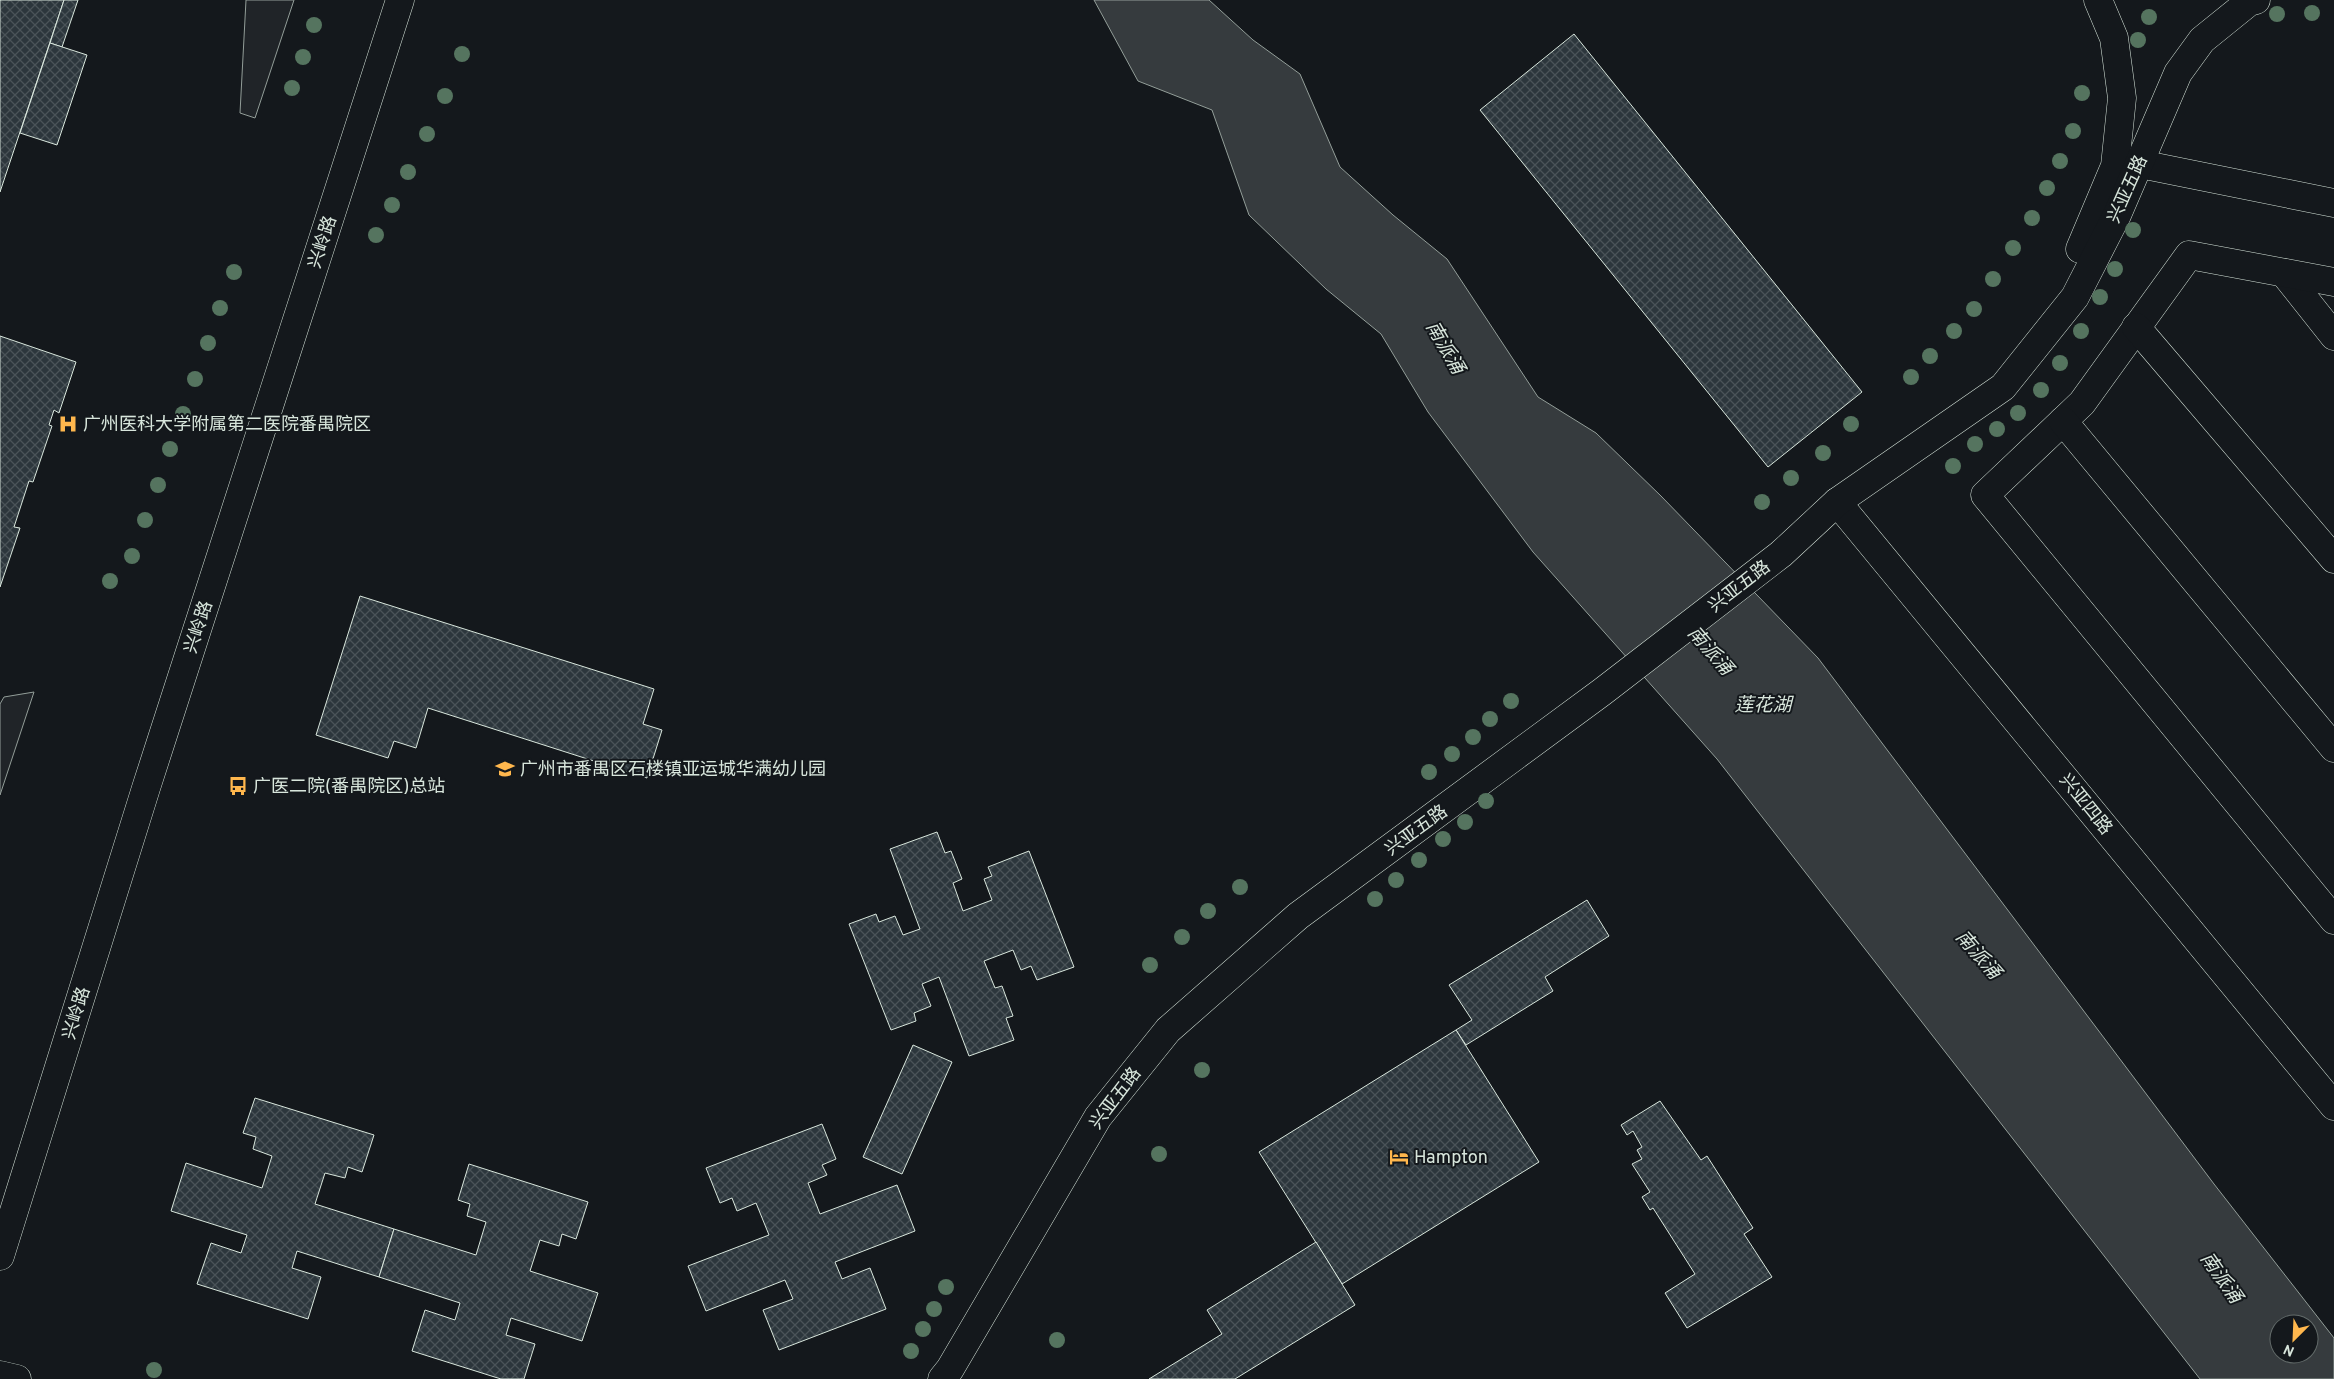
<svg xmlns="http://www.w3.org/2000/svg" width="2334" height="1379" font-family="Overpass,'Noto Sans SC',sans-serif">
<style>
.grass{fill:#202428;stroke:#939e99}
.water{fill:#363b3e;stroke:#939e99;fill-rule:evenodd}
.building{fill:url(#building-cross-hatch);stroke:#d8e6dc}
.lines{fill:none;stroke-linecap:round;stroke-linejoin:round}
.minor-casing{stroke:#d8e6dc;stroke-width:29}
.minor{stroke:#14181c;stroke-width:28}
.tree{fill:#55745f}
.labels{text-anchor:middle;stroke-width:4;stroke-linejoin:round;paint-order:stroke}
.street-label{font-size:18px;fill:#d8e6dc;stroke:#14181c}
.poi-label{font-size:18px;fill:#d8e6dc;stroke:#14181c;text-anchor:start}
.water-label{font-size:19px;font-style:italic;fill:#d8e6dc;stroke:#14181c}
</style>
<defs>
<pattern id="building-cross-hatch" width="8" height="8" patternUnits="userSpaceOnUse" patternTransform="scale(1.25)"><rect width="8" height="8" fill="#2c363c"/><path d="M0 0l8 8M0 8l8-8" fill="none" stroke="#4a5358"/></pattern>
</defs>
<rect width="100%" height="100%" fill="#14181c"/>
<!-- grass -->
<g class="grass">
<polygon points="246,0 294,0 255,118 240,113"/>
<polygon points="34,692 0,795 0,704 4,697"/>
</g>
<!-- water -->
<path class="water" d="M1094,0H1209L1253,40L1300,74L1340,167L1393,215L1447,259L1538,397L1596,433L1661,496L1818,658L2214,1184L2334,1338V1379H2200L1717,759L1533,552L1428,412L1381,334L1326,289L1249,215L1212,110L1138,81ZM2279,1324H2309V1354H2279Z"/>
<!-- building -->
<g class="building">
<polygon points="0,0 64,0 0,192"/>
<polygon points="64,0 78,0 62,47 50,43"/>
<polygon points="1574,34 1862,392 1768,467 1480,110"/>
<polygon points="50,43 87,55 57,145 20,133"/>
<polygon points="0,336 76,362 59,413 54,410 49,425 52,426 33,482 29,481 14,527 20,528 0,587"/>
<polygon points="360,596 654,689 643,724 662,730 647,778 428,708 416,748 394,741 388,758 316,735"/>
<polygon points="937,832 945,853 951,851 962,879 953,883 963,911 992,900 984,879 992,876 988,867 1029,851 1074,967 1037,980 1031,966 1021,970 1013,950 984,961 995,988 1002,986 1013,1016 1006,1018 1014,1040 969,1056 939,977 922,984 931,1006 914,1013 916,1021 891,1030 849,924 876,914 879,922 895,916 903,935 920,929 890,849"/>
<polygon points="1587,900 1609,936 1545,977 1553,991 1466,1045 1456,1030 1472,1020 1449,985"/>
<polygon points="1456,1030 1539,1162 1342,1284 1259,1152"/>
<polygon points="913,1045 952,1062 902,1174 863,1157"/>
<polygon points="255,1098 374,1135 362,1172 348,1167 345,1178 325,1173 315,1204 394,1229 379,1277 297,1251 292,1268 321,1277 308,1319 197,1284 211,1243 241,1253 247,1235 171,1211 186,1163 262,1188 272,1156 253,1149 256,1137 243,1133"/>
<polygon points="1660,1101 1701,1160 1707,1156 1753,1228 1744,1234 1772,1277 1687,1328 1665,1293 1695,1274 1653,1208 1650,1210 1642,1197 1650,1192 1632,1164 1642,1159 1637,1150 1642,1147 1633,1131 1627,1135 1621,1125"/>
<polygon points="822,1124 836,1159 822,1165 827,1175 808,1183 820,1214 897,1185 915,1231 835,1262 842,1279 870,1268 886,1309 779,1350 763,1310 793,1299 785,1280 706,1311 688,1266 769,1235 756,1203 737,1211 732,1198 720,1203 706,1168"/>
<polygon points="469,1164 588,1202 576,1239 562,1234 559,1246 540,1240 530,1271 598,1293 582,1341 511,1318 506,1335 535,1344 524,1379 501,1379 412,1351 425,1310 455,1320 460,1303 379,1277 394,1229 476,1255 486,1222 467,1216 470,1204 458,1200"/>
<polygon points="1316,1242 1355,1305 1235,1379 1149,1379 1222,1334 1207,1310"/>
</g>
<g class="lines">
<!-- minor casing -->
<g class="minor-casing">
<g id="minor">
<polyline points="2140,164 2334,203"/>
<polyline points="2080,249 2115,166 2122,98 2114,38 2098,0"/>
<polyline points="2284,273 2334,336"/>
<polyline points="2334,282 2189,255 2082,403 1985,495 2334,920"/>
<polyline points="2136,327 2334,559"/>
<polyline points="2063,421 2334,748"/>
<polyline points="1837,502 2334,1106"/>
<polyline points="0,1256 146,788 400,0"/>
<polyline points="0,1375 17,1379"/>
<polyline points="942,1379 950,1369 1098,1117 1168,1030 1298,916 1602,692 1781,554 1837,502 2003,387 2075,297 2117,215 2178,73 2202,40 2249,2 2256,0"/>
</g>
</g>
<!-- minor -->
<use href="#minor" class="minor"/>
</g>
<!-- trees -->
<g class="tree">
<circle cx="2312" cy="13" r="8"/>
<circle cx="2277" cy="14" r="8"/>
<circle cx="2149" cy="17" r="8"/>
<circle cx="314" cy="25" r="8"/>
<circle cx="2138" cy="40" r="8"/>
<circle cx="462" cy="54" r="8"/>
<circle cx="303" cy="57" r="8"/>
<circle cx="292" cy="88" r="8"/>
<circle cx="2082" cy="93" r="8"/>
<circle cx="445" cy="96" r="8"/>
<circle cx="2073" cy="131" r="8"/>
<circle cx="427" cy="134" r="8"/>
<circle cx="2060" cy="161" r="8"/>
<circle cx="408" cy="172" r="8"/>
<circle cx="2047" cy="188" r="8"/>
<circle cx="392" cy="205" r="8"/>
<circle cx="2032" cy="218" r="8"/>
<circle cx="2133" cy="230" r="8"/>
<circle cx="376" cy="235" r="8"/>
<circle cx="2013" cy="248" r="8"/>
<circle cx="2115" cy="269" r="8"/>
<circle cx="234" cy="272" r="8"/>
<circle cx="1993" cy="279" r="8"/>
<circle cx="2100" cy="297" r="8"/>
<circle cx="220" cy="308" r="8"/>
<circle cx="1974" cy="309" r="8"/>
<circle cx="1954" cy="331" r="8"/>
<circle cx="2081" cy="331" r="8"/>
<circle cx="208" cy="343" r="8"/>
<circle cx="1930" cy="356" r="8"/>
<circle cx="2060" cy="363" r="8"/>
<circle cx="1911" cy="377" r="8"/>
<circle cx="195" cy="379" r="8"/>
<circle cx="2041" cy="390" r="8"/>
<circle cx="2018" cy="413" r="8"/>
<circle cx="183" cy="414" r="8"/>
<circle cx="1851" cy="424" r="8"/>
<circle cx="1997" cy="429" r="8"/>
<circle cx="1975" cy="444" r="8"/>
<circle cx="170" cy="449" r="8"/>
<circle cx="1823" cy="453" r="8"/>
<circle cx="1953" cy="466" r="8"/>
<circle cx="1791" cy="478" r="8"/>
<circle cx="158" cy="485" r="8"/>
<circle cx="1762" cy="502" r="8"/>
<circle cx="145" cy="520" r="8"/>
<circle cx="132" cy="556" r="8"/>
<circle cx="110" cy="581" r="8"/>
<circle cx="1511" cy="701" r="8"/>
<circle cx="1490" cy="719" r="8"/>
<circle cx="1473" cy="737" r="8"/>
<circle cx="1452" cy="754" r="8"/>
<circle cx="1429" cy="772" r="8"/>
<circle cx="1486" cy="801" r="8"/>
<circle cx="1465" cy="822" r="8"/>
<circle cx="1443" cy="839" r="8"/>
<circle cx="1419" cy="860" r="8"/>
<circle cx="1396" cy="880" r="8"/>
<circle cx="1240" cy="887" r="8"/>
<circle cx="1375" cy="899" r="8"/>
<circle cx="1208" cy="911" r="8"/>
<circle cx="1182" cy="937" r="8"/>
<circle cx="1150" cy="965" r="8"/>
<circle cx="1202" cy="1070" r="8"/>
<circle cx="1159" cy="1154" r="8"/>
<circle cx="946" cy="1287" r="8"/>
<circle cx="934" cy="1309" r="8"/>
<circle cx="923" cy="1329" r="8"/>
<circle cx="1057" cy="1340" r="8"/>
<circle cx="911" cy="1351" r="8"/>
<circle cx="154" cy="1370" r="8"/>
</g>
<!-- icons -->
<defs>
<g id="hospital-bare" transform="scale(1.5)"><path d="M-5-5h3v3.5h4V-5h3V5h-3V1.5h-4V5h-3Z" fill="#ffb74d" stroke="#14181c" stroke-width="2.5" paint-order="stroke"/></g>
<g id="school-bare" transform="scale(1.5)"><path d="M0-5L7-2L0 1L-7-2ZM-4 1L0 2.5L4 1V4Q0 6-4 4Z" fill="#ffb74d" stroke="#14181c" stroke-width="2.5" paint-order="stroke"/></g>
<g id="bus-bare" transform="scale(1.5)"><path d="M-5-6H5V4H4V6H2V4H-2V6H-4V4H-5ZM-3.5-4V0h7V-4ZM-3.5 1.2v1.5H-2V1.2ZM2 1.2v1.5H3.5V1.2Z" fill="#ffb74d" stroke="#14181c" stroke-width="2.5" paint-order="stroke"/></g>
<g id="hotel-bare" transform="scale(1.5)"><path d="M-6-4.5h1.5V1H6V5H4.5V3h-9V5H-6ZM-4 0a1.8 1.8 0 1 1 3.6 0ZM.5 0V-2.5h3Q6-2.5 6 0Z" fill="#ffb74d" stroke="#14181c" stroke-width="2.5" paint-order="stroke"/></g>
</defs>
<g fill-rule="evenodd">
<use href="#hospital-bare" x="68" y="424"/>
<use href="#school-bare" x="505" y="769"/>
<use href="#bus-bare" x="238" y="786"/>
<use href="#hotel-bare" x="1399" y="1157"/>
</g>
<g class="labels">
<!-- street labels -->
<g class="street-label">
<text transform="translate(2127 189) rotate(-66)" y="6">兴亚五路</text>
<text transform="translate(322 242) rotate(-72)" y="6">兴岭路</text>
<text transform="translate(1739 586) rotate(-38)" y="6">兴亚五路</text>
<text transform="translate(198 627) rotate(-72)" y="6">兴岭路</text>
<text transform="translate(2086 804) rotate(51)" y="6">兴亚四路</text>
<text transform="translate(1416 830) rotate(-36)" y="6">兴亚五路</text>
<text transform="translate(76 1013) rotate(-73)" y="6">兴岭路</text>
<text transform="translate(1115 1098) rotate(-53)" y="6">兴亚五路</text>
</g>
<!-- poi labels -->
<g class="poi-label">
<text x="83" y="430">广州医科大学附属第二医院番禺院区</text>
<text x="520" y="775">广州市番禺区石楼镇亚运城华满幼儿园</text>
<text x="253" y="792">广医二院(番禺院区)总站</text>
<text x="1414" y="1163">Hampton</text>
</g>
<!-- water labels -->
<g class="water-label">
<text transform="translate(1446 347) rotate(60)" y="7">南派涌</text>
<text transform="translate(1711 650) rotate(49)" y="7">南派涌</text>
<text x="1763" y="711">莲花湖</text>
<text transform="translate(1979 954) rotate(49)" y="7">南派涌</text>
<text transform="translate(2222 1277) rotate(55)" y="7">南派涌</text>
</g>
</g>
<!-- north arrow -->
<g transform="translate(2294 1339) rotate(204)"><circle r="24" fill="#14181c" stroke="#626a69"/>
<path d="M0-4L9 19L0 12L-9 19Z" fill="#ffb74d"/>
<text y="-8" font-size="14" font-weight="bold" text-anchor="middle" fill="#d8e6dc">N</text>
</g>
</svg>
